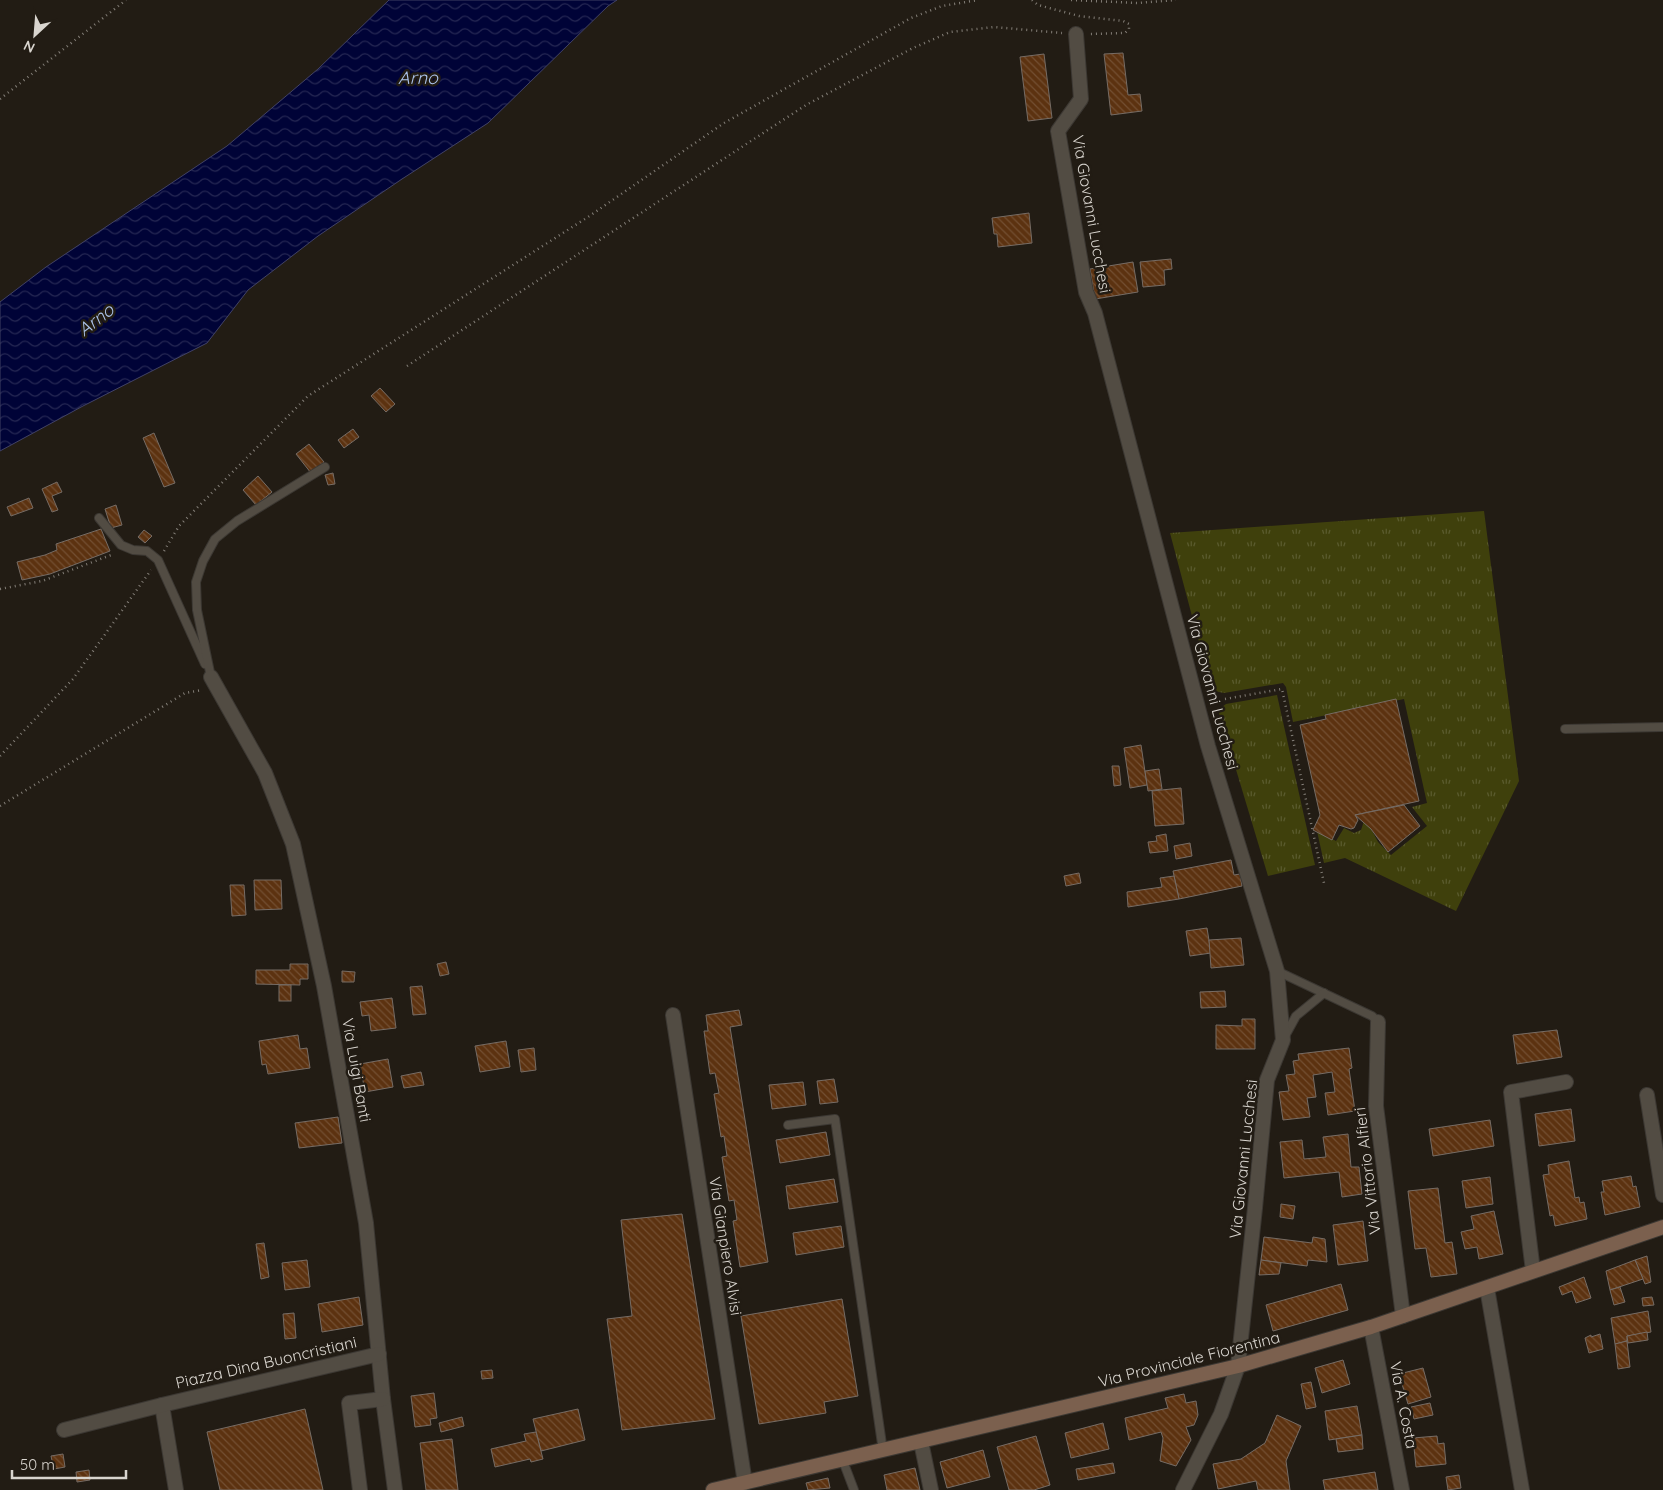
<svg xmlns="http://www.w3.org/2000/svg" width="1663" height="1490" font-family="Quicksand,sans-serif">
<style>
.grass{fill:url(#grass-tufts)}
.water{fill:url(#water-waves);stroke:#414265}
.building{fill:url(#building-back-hatch);stroke:#766c65}
.lines{fill:none;stroke-linecap:round;stroke-linejoin:round}
.service-casing{stroke:#3c3833;stroke-width:10}
.minor-casing{stroke:#3c3833;stroke-width:16}
.secondary-casing{stroke:#3c3833;stroke-width:16}
.path{stroke:#847f78;stroke-width:2.5;stroke-dasharray:1 4;stroke-linecap:butt}
.service{stroke:#524c43;stroke-width:8}
.minor{stroke:#524c43;stroke-width:14}
.secondary{stroke:#7b604e;stroke-width:14}
.labels{text-anchor:middle;stroke-width:5;stroke-linejoin:round;paint-order:stroke}
.street-label{font-size:16px;fill:#d9d5cf;stroke:#221c14}
.water-label{font-size:18px;font-style:italic;fill:#acc3eb;stroke:#221c14}
</style>
<defs>
<pattern id="grass-tufts" width="24" height="20" patternUnits="userSpaceOnUse" patternTransform="scale(1.25)"><rect width="24" height="20" fill="#3f400c"/><path d="M3 7l-1-3M5 7V3M7 7l1-3M15 17l-1-3M17 17v-4M19 17l1-3" fill="none" stroke="#5a5b2e"/></pattern>
<pattern id="water-waves" width="16" height="10" patternUnits="userSpaceOnUse" patternTransform="scale(1.25)"><rect width="16" height="10" fill="#000337"/><path d="M0 5q4-4 8 0t8 0" fill="none" stroke="#252753"/></pattern>
<pattern id="building-back-hatch" width="6" height="6" patternUnits="userSpaceOnUse" patternTransform="scale(1.25)"><rect width="6" height="6" fill="#5c3210"/><path d="M-1 5l2 2M0 0l6 6M5-1l2 2" fill="none" stroke="#734f32"/></pattern>
</defs>
<rect width="100%" height="100%" fill="#221c14"/>
<!-- grass -->
<g class="grass">
<polygon points="1484,511 1519,781 1456,911 1345,858 1324,863 1317,831 1336,841 1344,828 1354,833 1361,830 1363,824 1363,820 1366,819 1378,842 1391,855 1427,826 1412,807 1427,803 1404,699 1293,722 1286,687 1283,683 1224,693 1214,691 1210,684 1170,533"/>
<polygon points="1277,695 1315,865 1268,876 1219,713 1222,707 1226,704"/>
</g>
<!-- water -->
<polygon class="water" points="389,0 617,0 608,6 488,123 402,179 318,236 248,290 207,343 83,406 0,451 0,302 46,267 227,146 318,69"/>
<!-- building -->
<g class="building">
<polygon points="1123,53 1128,95 1140,94 1142,111 1111,115 1104,54"/>
<polygon points="1044,54 1052,118 1028,121 1020,57"/>
<polygon points="1029,213 1032,243 998,247 997,234 994,234 992,218"/>
<polygon points="1171,259 1172,269 1164,270 1165,285 1143,287 1140,262"/>
<polygon points="1133,262 1138,292 1095,299 1090,269"/>
<polygon points="380,388 395,404 386,412 371,396"/>
<polygon points="353,429 359,437 344,448 338,440"/>
<polygon points="154,433 175,483 164,487 143,438"/>
<polygon points="309,444 324,462 311,473 296,454"/>
<polygon points="333,473 335,484 328,485 325,475"/>
<polygon points="258,476 272,492 256,505 243,490"/>
<polygon points="57,482 62,492 52,496 58,510 52,512 42,489"/>
<polygon points="29,498 33,508 11,516 7,507"/>
<polygon points="116,505 122,525 111,528 105,509"/>
<polygon points="101,529 110,551 50,574 22,580 17,562 45,555 57,550 56,544"/>
<polygon points="144,530 152,536 145,543 138,537"/>
<polygon points="1396,699 1419,801 1355,815 1358,820 1354,828 1351,829 1339,825 1332,840 1313,830 1320,815 1300,725 1326,719 1325,715"/>
<polygon points="1141,745 1147,785 1130,788 1124,748"/>
<polygon points="1112,766 1119,766 1121,785 1114,786"/>
<polygon points="1159,769 1162,789 1148,791 1145,771"/>
<polygon points="1181,788 1184,824 1155,826 1152,791"/>
<polygon points="1404,805 1420,826 1388,852 1371,829 1355,815"/>
<polygon points="1166,834 1168,851 1150,853 1148,842 1157,841 1156,836"/>
<polygon points="1190,843 1192,856 1176,859 1174,846"/>
<polygon points="1231,860 1234,875 1240,874 1242,886 1179,899 1173,871"/>
<polygon points="1079,873 1081,883 1066,886 1064,876"/>
<polygon points="1174,876 1179,899 1128,907 1127,892 1162,887 1160,878"/>
<polygon points="254,880 281,880 282,909 255,910"/>
<polygon points="230,885 244,885 246,915 232,916"/>
<polygon points="1207,928 1211,953 1190,956 1186,931"/>
<polygon points="1241,938 1244,965 1211,968 1209,940"/>
<polygon points="446,962 449,974 440,976 437,964"/>
<polygon points="290,964 308,964 308,979 300,979 300,985 256,984 256,970 290,970"/>
<polygon points="342,971 355,972 354,982 342,982"/>
<rect x="279" y="985" width="12" height="16"/>
<polygon points="422,986 426,1014 413,1015 410,987"/>
<polygon points="1225,991 1226,1007 1201,1008 1200,992"/>
<polygon points="392,998 396,1028 371,1031 369,1015 362,1016 360,1002"/>
<polygon points="739,1010 742,1025 730,1027 768,1262 740,1267 733,1221 737,1220 734,1200 729,1201 722,1157 727,1156 724,1136 721,1137 714,1094 719,1093 715,1073 710,1074 704,1031 708,1031 706,1015"/>
<polygon points="1242,1019 1255,1019 1255,1049 1216,1049 1216,1025 1242,1026"/>
<polygon points="1557,1030 1562,1057 1517,1064 1513,1035"/>
<polygon points="298,1035 300,1049 307,1048 310,1068 268,1074 266,1064 262,1065 259,1041"/>
<polygon points="506,1041 510,1067 480,1072 475,1046"/>
<polygon points="534,1048 536,1070 521,1072 518,1050"/>
<polygon points="1349,1048 1352,1068 1349,1069 1355,1111 1328,1115 1325,1093 1335,1092 1332,1072 1313,1075 1316,1097 1307,1098 1310,1117 1283,1120 1279,1092 1289,1091 1286,1075 1295,1074 1293,1061 1299,1060 1298,1054"/>
<polygon points="388,1059 393,1087 365,1092 360,1064"/>
<polygon points="421,1072 424,1085 404,1088 401,1076"/>
<polygon points="834,1079 838,1102 820,1104 817,1081"/>
<polygon points="803,1082 806,1105 772,1109 769,1085"/>
<polygon points="1571,1109 1575,1141 1539,1146 1535,1114"/>
<polygon points="338,1117 342,1143 299,1148 295,1123"/>
<polygon points="1490,1120 1494,1146 1433,1156 1429,1129"/>
<polygon points="826,1132 830,1155 780,1163 776,1140"/>
<polygon points="1348,1134 1351,1167 1359,1167 1362,1194 1342,1197 1339,1172 1284,1178 1280,1142 1302,1140 1304,1159 1326,1157 1323,1137"/>
<polygon points="1569,1161 1575,1198 1579,1197 1580,1203 1584,1202 1587,1219 1555,1226 1553,1215 1550,1216 1543,1175 1549,1174 1548,1165"/>
<polygon points="1631,1176 1633,1187 1636,1186 1640,1207 1605,1215 1601,1192 1604,1192 1602,1181"/>
<polygon points="1490,1177 1493,1204 1466,1208 1462,1181"/>
<polygon points="834,1179 838,1202 789,1209 786,1186"/>
<polygon points="1438,1188 1445,1243 1452,1242 1457,1274 1431,1277 1426,1248 1415,1249 1408,1191"/>
<polygon points="1281,1204 1295,1206 1293,1219 1280,1217"/>
<polygon points="1494,1211 1503,1254 1479,1259 1477,1247 1465,1249 1461,1232 1474,1229 1471,1216"/>
<polygon points="682,1214 715,1419 622,1430 607,1319 632,1316 621,1220"/>
<polygon points="1363,1221 1368,1261 1338,1265 1333,1225"/>
<polygon points="841,1226 844,1247 796,1255 793,1233"/>
<polygon points="1264,1237 1312,1243 1313,1237 1325,1239 1327,1262 1308,1260 1307,1266 1261,1260"/>
<polygon points="264,1243 269,1277 261,1279 256,1244"/>
<polygon points="1647,1256 1651,1282 1645,1284 1635,1260"/>
<polygon points="307,1260 310,1287 285,1290 282,1263"/>
<polygon points="1261,1260 1281,1263 1279,1274 1259,1275"/>
<polygon points="1635,1260 1643,1279 1610,1290 1606,1271"/>
<polygon points="1584,1277 1591,1298 1576,1303 1572,1291 1562,1295 1559,1287"/>
<polygon points="1341,1284 1348,1310 1273,1331 1266,1305"/>
<polygon points="1620,1287 1625,1302 1614,1305 1610,1290"/>
<polygon points="359,1297 363,1325 322,1332 318,1304"/>
<polygon points="1652,1297 1654,1305 1643,1306 1642,1298"/>
<polygon points="842,1299 858,1396 824,1402 826,1413 759,1424 741,1316"/>
<polygon points="1648,1311 1651,1332 1627,1336 1627,1341 1615,1344 1611,1318"/>
<polygon points="294,1313 296,1338 285,1339 283,1314"/>
<polygon points="1647,1332 1648,1340 1628,1343 1627,1336"/>
<polygon points="1600,1334 1603,1349 1589,1353 1585,1338 1591,1335 1591,1337"/>
<polygon points="1627,1341 1630,1367 1618,1369 1615,1344"/>
<polygon points="1343,1360 1350,1384 1322,1393 1315,1368"/>
<polygon points="1423,1368 1431,1397 1408,1404 1399,1374"/>
<polygon points="492,1370 493,1378 482,1379 481,1371"/>
<polygon points="1311,1382 1316,1407 1306,1409 1301,1384"/>
<polygon points="434,1393 437,1418 430,1419 431,1425 415,1427 411,1396"/>
<polygon points="1184,1394 1186,1403 1196,1401 1198,1415 1194,1425 1186,1427 1191,1440 1176,1466 1160,1461 1163,1438 1161,1432 1129,1440 1125,1418 1168,1408 1165,1398"/>
<polygon points="1430,1403 1433,1415 1414,1419 1411,1407"/>
<polygon points="1357,1406 1362,1435 1329,1440 1325,1411"/>
<polygon points="305,1409 323,1490 220,1490 207,1432"/>
<polygon points="578,1409 585,1440 541,1451 533,1419"/>
<polygon points="1277,1415 1301,1426 1286,1461 1290,1490 1258,1490 1256,1481 1218,1489 1213,1464 1241,1459 1265,1443"/>
<polygon points="462,1417 464,1426 441,1432 439,1423"/>
<polygon points="1103,1423 1109,1449 1071,1458 1065,1433"/>
<polygon points="536,1432 543,1459 531,1462 530,1459 495,1467 491,1449 526,1441 524,1434"/>
<polygon points="1362,1435 1363,1449 1338,1452 1336,1439"/>
<polygon points="1036,1436 1050,1485 1034,1490 1009,1490 997,1447"/>
<polygon points="1437,1436 1438,1444 1444,1443 1446,1464 1416,1467 1413,1438"/>
<polygon points="452,1439 458,1490 426,1490 420,1443"/>
<polygon points="983,1450 990,1477 947,1488 940,1462"/>
<polygon points="63,1454 65,1467 54,1469 51,1456"/>
<polygon points="1113,1463 1115,1473 1078,1480 1076,1469"/>
<polygon points="915,1468 920,1490 887,1490 884,1475"/>
<polygon points="89,1470 90,1480 77,1482 76,1472"/>
<polygon points="1375,1472 1378,1490 1325,1490 1323,1480"/>
<polygon points="1459,1475 1461,1488 1448,1490 1446,1477"/>
<polygon points="828,1478 830,1488 808,1490 806,1483"/>
</g>
<g class="lines">
<!-- service casing -->
<g class="service-casing">
<g id="service">
<polyline points="99,518 121,545 133,550 147,551 158,560 205,664"/>
<polyline points="211,677 197,610 196,582 203,561 215,539 237,521 325,467"/>
<polyline points="1565,729 1663,727"/>
<polyline points="1277,971 1372,1016 1378,1022"/>
<polyline points="1285,1036 1296,1016 1324,993"/>
<polyline points="788,1125 835,1119 883,1451"/>
<polyline points="843,1461 854,1490"/>
</g>
</g>
<!-- minor casing -->
<g class="minor-casing">
<g id="minor">
<polyline points="1076,34 1081,99 1058,131 1086,292 1095,313 1208,746 1277,971 1283,1040 1267,1080 1255,1208 1238,1366 1221,1414 1183,1490"/>
<polyline points="211,677 265,773 293,844 324,986 366,1223 383,1399 395,1490"/>
<polyline points="673,1015 745,1483"/>
<polyline points="1378,1022 1376,1106 1403,1316"/>
<polyline points="1647,1095 1663,1195"/>
<polyline points="1533,1271 1511,1092 1566,1082"/>
<polyline points="1487,1288 1522,1490"/>
<polyline points="1371,1327 1402,1490"/>
<polyline points="162,1405 176,1490"/>
<polyline points="64,1430 162,1405 379,1354"/>
<polyline points="921,1442 931,1490"/>
<polyline points="360,1490 349,1403 383,1399"/>
</g>
</g>
<!-- secondary casing -->
<g class="secondary-casing">
<polyline id="secondary" points="713,1490 1238,1366 1371,1327 1663,1227"/>
</g>
<!-- path -->
<g class="path">
<polyline points="1032,0 1038,5 1079,16 1123,21 1129,24 1129,29 1125,33 1090,34"/>
<polyline points="1071,0 1137,3 1176,0"/>
<polyline points="0,99 126,0"/>
<polyline points="407,366 806,105 913,48 950,32 994,27 1062,33"/>
<polyline points="164,551 179,526 308,396 588,217 724,123 911,18 942,6 978,0"/>
<polyline points="0,589 42,581 114,554"/>
<polyline points="1225,699 1282,689 1324,883"/>
<polyline points="0,756 73,679 151,570"/>
<polyline points="0,806 185,693 202,690"/>
</g>
<!-- service -->
<use href="#service" class="service"/>
<!-- minor -->
<use href="#minor" class="minor"/>
<!-- secondary -->
<use href="#secondary" class="secondary"/>
</g>
<g class="labels">
<!-- street labels -->
<g class="street-label">
<text transform="translate(1092 214) rotate(80)" y="6">Via Giovanni Lucchesi</text>
<text transform="translate(1213 692) rotate(75)" y="6">Via Giovanni Lucchesi</text>
<text transform="translate(357 1070) rotate(80)" y="6">Via Luigi Banti</text>
<text transform="translate(1243 1159) rotate(-84)" y="6">Via Giovanni Lucchesi</text>
<text transform="translate(1367 1171) rotate(-97)" y="6">Via Vittorio Alfieri</text>
<text transform="translate(726 1246) rotate(81)" y="6">Via Gianpiero Alvisi</text>
<text transform="translate(1189 1359) rotate(-14)" y="6">Via Provinciale Fiorentina</text>
<text transform="translate(266 1362) rotate(-13)" y="6">Piazza Dina Buoncristiani</text>
<text transform="translate(1404 1405) rotate(79)" y="6">Via A. Costa</text>
</g>
<!-- water labels -->
<g class="water-label">
<text x="418" y="84">Arno</text>
<text transform="translate(96 320) rotate(-38)" y="6">Arno</text>
</g>
</g>
<!-- north arrow -->
<g transform="translate(35 35) rotate(206)" stroke="#221c14" stroke-width="4" paint-order="stroke">
<path d="M0-4L9 19L0 12L-9 19Z" fill="#d9d5cf"/>
<text y="-8" font-size="14" font-weight="bold" text-anchor="middle" fill="#d9d5cf">N</text>
</g>
<!-- scale -->
<path d="M12 1470v8h114v-8" fill="none" stroke="#d9d5cf" stroke-width="2.5"/>
<text x="20" y="1470" font-size="15" fill="#d9d5cf" stroke="#221c14" stroke-width="4" paint-order="stroke">50 m</text>
</svg>
